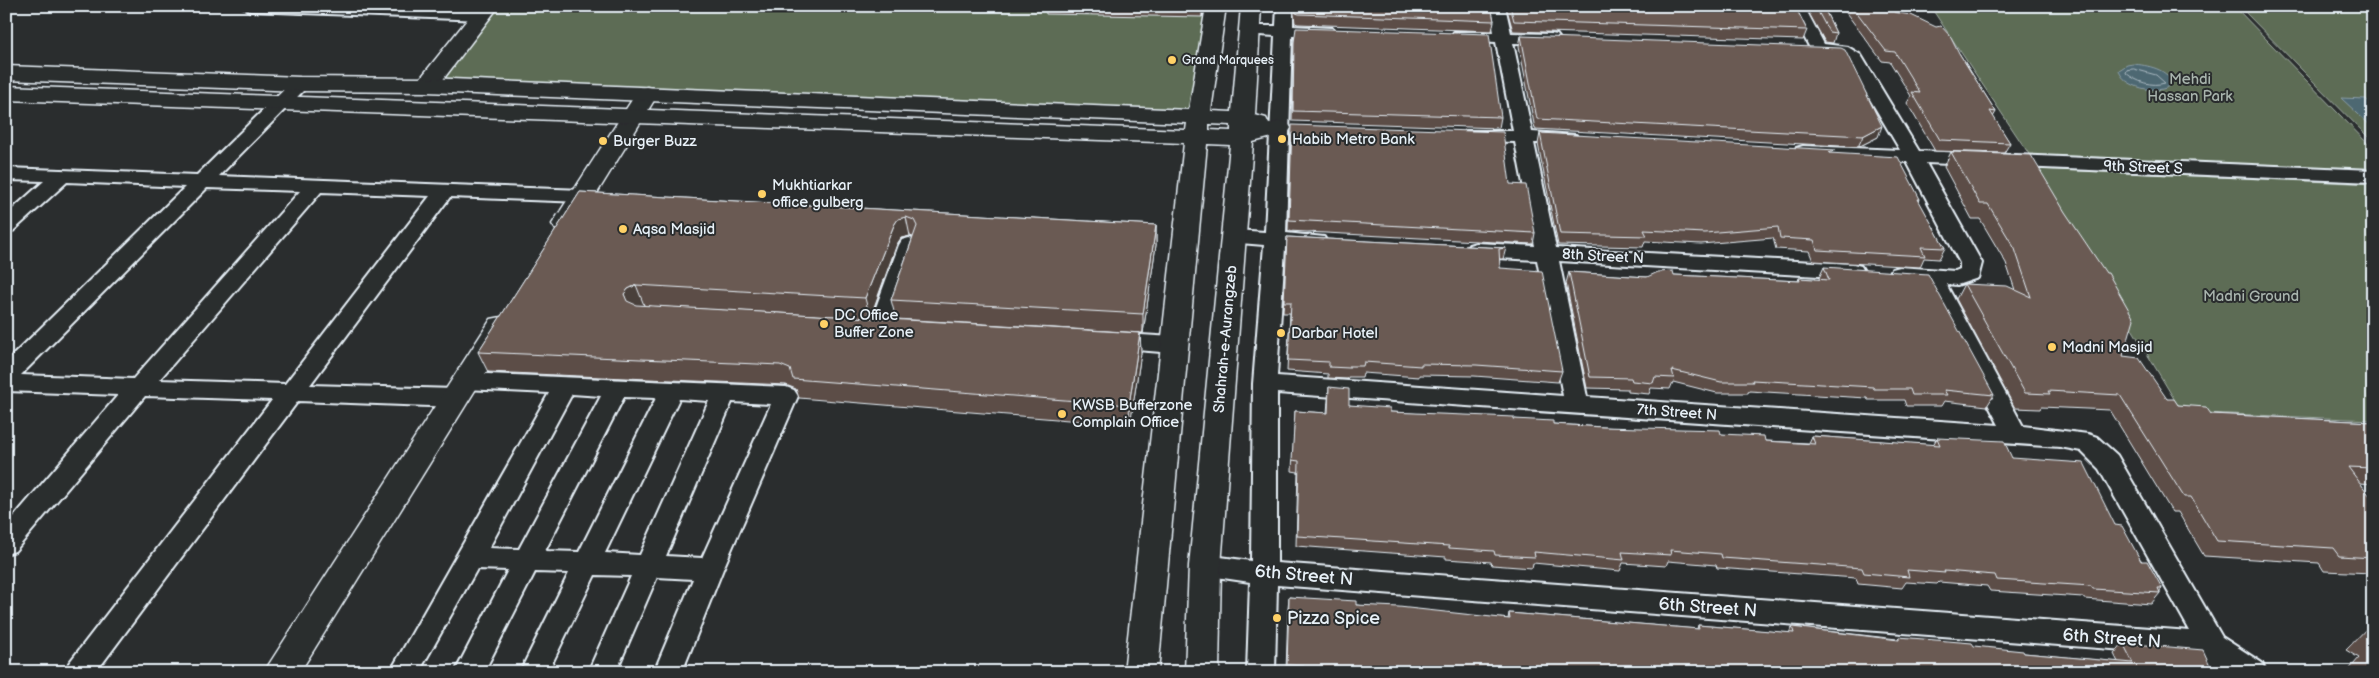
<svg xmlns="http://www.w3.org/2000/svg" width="2379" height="678" font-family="'Balsamiq Sans',sans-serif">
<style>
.green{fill:#5d6c54;stroke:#a2aea6}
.water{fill:#4d6772;stroke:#8b9ea8}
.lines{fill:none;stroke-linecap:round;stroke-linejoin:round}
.shore{stroke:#aabac2;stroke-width:1}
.minor-casing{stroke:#e8f1f8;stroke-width:4}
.tertiary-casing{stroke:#e8f1f8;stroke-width:3}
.secondary-casing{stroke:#e8f1f8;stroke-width:3}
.minor{fill:#2a2d2e;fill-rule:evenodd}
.tertiary{fill:#2a2d2e;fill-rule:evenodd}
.secondary{fill:#2a2d2e;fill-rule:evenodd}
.wall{fill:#5b4d47;stroke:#e8f1f8}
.shaded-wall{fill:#4a3f3a;stroke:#e8f1f8}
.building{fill:#6a5a53;stroke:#e8f1f8}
.poi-dot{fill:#ffd166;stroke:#2a2d2e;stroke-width:2}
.labels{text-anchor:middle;stroke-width:4;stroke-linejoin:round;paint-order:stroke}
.far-poi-label{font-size:12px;fill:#e8f1f8;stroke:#2a2d2e;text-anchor:start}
.park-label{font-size:15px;fill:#a9b5ae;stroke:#2a2d2e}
.poi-label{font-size:15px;fill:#e8f1f8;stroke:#2a2d2e;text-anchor:start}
.street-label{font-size:15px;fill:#e8f1f8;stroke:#2a2d2e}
.near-street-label{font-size:18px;fill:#e8f1f8;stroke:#2a2d2e}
.near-poi-label{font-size:18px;fill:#e8f1f8;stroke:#2a2d2e;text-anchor:start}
</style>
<rect width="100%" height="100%" fill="#2a2d2e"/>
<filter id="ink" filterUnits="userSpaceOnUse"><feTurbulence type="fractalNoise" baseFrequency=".02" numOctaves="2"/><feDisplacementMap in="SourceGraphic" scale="10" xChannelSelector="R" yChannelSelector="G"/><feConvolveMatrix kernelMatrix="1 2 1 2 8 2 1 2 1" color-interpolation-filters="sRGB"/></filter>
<g filter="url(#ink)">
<!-- green -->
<g class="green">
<polygon points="490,6 1214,6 1201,117 425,89"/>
<polygon points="1930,6 2234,6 2373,149 2373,176 2035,163"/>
<polygon points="2239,6 2373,8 2373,142"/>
<polygon points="2036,169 2373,184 2373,420 2182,412"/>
</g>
<!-- water -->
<g class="water">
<path d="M2133,64C2146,65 2171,69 2171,85C2159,96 2122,87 2119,70L2127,65Z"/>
<polygon points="2341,98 2366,99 2373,106 2373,128"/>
</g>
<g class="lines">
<!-- shore -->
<path class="shore" d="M2134,69L2156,75L2165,83C2151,87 2137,82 2126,73L2127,70Z"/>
<!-- minor casing -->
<g class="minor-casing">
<g id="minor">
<polygon points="242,6 386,6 482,10 488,11 490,15 488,19 482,20 250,11"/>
<path d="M1277,6H1293V26L1332,28L1335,32L1332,36H1292L1286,233L1324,237L1327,242L1324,247L1317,249L1285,247L1277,376L1563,396L1537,260L1476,257L1469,255L1466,250L1469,245L1476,243L1535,246L1515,142L1473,141L1466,139L1464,135L1466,131H1513L1496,42L1454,40L1451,36L1454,32H1494L1489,6H1505L1511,33L1551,34L1557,35L1560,39L1557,43L1551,44L1513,43L1532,132L1576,135L1578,139L1576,143H1534L1556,248L1853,264L1861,266L1864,271L1861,276L1853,278L1559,261L1587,397L1999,425L1924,283L1892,279L1889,274L1892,269L1900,267L1955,271L1960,269V263L1907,162L1803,158L1796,156L1793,152L1796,148L1803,146L1900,150L1848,62L1837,56L1812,52L1788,6H1804L1824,44L1848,47L1861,55L1919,151L2373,170V182L1926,163L1982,263L1978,278L1957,285L1946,284L2023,426L2088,434L2097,437L2117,455L2222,637L2262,663L2266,672H2212L2203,656L1277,585L1275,672H1247L1250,582L1196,574L1192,566L1196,558L1205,555L1251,561L1253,384L1264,245L1228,242L1225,237L1228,232L1235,230L1265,232L1275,36L1243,34L1240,30L1243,26H1276ZM1277,393L2060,447L2081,451L2099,469L2190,631L1277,563Z"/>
<path d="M300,79L306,80L309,84L306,88L219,176L583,190L590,192L593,196L590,200L583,202L450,197L310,385L456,389L464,392L468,398L464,404L456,407L298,401L96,672H65L69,663L272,400L145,396L15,551L6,554V526L118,395L6,391V362L185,187L67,182L13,231L6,232V215L44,181L6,180V168L197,175L294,80ZM207,188L300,191L133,379L21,375ZM321,192L430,196L285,384L159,380Z"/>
<polygon points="909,238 916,240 919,245 890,329 887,334 879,337 871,334 868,329 899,245 902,240"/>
<polygon points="1109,333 1173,337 1181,339 1184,345 1181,351 1173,353 1101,347 1098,341 1101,335"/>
<path d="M466,373L786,387L794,390L798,396L723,569L682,672H654L693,579L657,577L616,672H588L631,576L595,575L548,672H520L569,573L535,572L484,672H455L508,570L477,569L419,672H390L549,393L466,389L458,387L454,381L458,375ZM572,394L601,396L519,549L489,548ZM624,397L656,398L579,552L545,551ZM679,399L709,401L640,555L605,553ZM732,402L771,404L702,558L666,556Z"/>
</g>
</g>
<!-- tertiary casing -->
<g class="tertiary-casing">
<g id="tertiary">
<polygon points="478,6 499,6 435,90 427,92 419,90 416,85 419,80"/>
<polygon points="647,87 655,89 658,94 578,224 574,230 565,232 556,230 552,224 639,89"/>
<polygon points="501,317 511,319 515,326 300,672 264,672 491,319"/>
</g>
</g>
<!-- secondary casing -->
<g class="secondary-casing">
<path id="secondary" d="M1206,6H1226L1211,111L1232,112L1241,6H1261L1255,115L1266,118L1269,124L1280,121L1288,123L1291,128L1288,133L1253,142L1221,566L1219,672H1185L1189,566L1230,145L1207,144L1158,672H1124L1184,143L6,100V86L1186,130L1187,123L427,92L300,91L6,80V66L300,77L427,78L1189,110ZM1209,124L1231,125V131L1209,130Z"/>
</g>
<!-- minor -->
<use href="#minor" class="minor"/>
<!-- tertiary -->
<use href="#tertiary" class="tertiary"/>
<!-- secondary -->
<use href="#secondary" class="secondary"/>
</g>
<!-- wall -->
<g class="wall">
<polygon points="1045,6 1204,6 1202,17 1046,14"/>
<polygon points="1293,6 1491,6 1494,21 1492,31 1298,24 1295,23"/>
<polygon points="1506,6 1795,6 1807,30 1803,40 1513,31"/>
<polygon points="1805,6 1823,6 1836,33 1833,43 1825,42"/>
<polygon points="1841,6 1891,6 1894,12 1959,53 1996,112 1993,117 2010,143 2004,153 1935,151 1907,103 1911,96 1890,62 1882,61"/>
<polygon points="1521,36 1878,137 1858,147 1535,129 1519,46"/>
<polygon points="1294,42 1501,117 1499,128 1292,121"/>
<polygon points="1540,133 1834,154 1920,199 1919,202 1945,248 1939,259 1924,258 1920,267 1813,261 1809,251 1776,249 1773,238 1701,244 1645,241 1643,247 1558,245 1538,144"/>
<polygon points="1291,136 1510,184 1535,233 1533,244 1288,231"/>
<polygon points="1951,152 2123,356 2167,399 2178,405 2211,414 2373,422 2373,484 2360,483 2373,500 2373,573 2324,571 2319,563 2204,556 2178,512 2172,512 2110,410 2041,407 2040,409 2015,408 1956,299 1964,284 2015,290 2006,263 1980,219 1972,219 1944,167"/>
<polygon points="580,192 1156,225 1156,245 1143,333 896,319 891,300 913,237 910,236 901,238 897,244 870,318 643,306 1140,333 1141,353 1130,425 799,398 796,389 786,385 488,372 478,352"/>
<polygon points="1287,237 1506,248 1503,259 1499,259 1500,268 1562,371 1558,382 1474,376 1419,375 1419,377 1363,373 1362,377 1348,377 1348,379 1328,378 1328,374 1287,371 1290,313 1283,313"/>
<polygon points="1824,267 1994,395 1987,406 1944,401 1941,406 1906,406 1904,400 1868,400 1867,398 1749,391 1748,393 1717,393 1673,382 1670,389 1651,388 1649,394 1628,392 1628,389 1587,388 1566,283 1569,272 1647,277 1674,275 1798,281 1799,278 1820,280 1819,278"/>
<polygon points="1329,387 1349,405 1390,412 1514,419 1553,424 1721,434 1765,441 1809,443 1812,436 1933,445 1937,438 2012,458 2115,525 2162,588 2160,591 2160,593 2151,604 2084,599 2083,597 1990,591 1987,586 1939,582 1937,584 1906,582 1902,588 1858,584 1856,578 1717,568 1716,565 1668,561 1666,566 1623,563 1620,571 1533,563 1532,568 1492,565 1491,562 1446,559 1446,557 1296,546 1298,472 1292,471 1295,411 1327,413"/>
<polygon points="1289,597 1356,605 1508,619 1509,613 1697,629 1698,625 1789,633 1792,627 1897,639 1899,637 2024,653 2118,662 2114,654 2123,643 2213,672 1286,672 1288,608"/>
<polygon points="2373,622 2373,672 2347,672 2359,658 2346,650"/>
</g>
<!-- shaded-wall -->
<g class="shaded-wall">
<polygon points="1202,6 1204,6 1202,17"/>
<polygon points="1882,126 1878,137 1858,147 1863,136"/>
<polygon points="906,217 910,236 901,238 897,244 870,318 865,298 894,225 898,219"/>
<polygon points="1156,225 1156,245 1143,333 1143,314"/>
<polygon points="636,285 644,305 635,308 631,314 624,294 628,289"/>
<polygon points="1140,333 1141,353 1130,425 1129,405"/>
</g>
<!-- building -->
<g class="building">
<polygon points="1295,6 1491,6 1494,21 1299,14 1296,13"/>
<polygon points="1510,6 1795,6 1807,30 1514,21"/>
<polygon points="1815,6 1823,6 1836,33 1829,32"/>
<polygon points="1852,6 1891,6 1894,12 1911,15 1936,27 1941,26 1951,37 1959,53 1996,112 1990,111 2010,143 1940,140 1912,92 1920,93 1895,52 1886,51"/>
<polygon points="1296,28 1489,34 1501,117 1293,111 1294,42"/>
<polygon points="1521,36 1841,48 1845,50 1882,126 1863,136 1537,119"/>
<polygon points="1292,125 1503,132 1510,184 1526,185 1535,233 1289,220"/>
<polygon points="1540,133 1836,150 1829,153 1898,157 1920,199 1918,199 1945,248 1921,247 1925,256 1817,250 1814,240 1780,238 1778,227 1705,233 1644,230 1647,236 1560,234"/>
<polygon points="1951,152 2031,155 2065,212 2106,273 2108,273 2134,319 2123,356 2139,358 2167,399 2174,399 2178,405 2206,407 2211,414 2373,422 2373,468 2348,467 2373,500 2373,558 2339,556 2333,548 2217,541 2191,497 2184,497 2120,395 2048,391 2050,394 2025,393 1964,284 2007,286 2031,297 2015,249 1988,204 1980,204"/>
<polygon points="580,192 1156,225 1143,314 891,300 917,226 914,220 906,217 898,219 894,225 865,298 636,285 628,289 624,294 627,301 636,305 1140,333 1129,405 793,379 790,369 780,365 478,352"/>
<polygon points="1287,237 1506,248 1499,249 1500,268 1542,271 1562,371 1476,365 1421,364 1421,366 1364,362 1363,366 1349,366 1349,368 1329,367 1329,362 1288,360 1291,302 1284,302"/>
<polygon points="1824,267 1928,274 1994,395 1944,390 1947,395 1912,395 1910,389 1874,389 1873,387 1752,380 1753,382 1721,382 1672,370 1674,378 1655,377 1653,383 1632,381 1631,378 1590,377 1569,272 1647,277 1658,272 1673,271 1674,275 1800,281 1799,278 1829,280"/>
<polygon points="1329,387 1349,389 1349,405 1390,408 1390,412 1514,417 1514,419 1553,421 1553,424 1603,427 1720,430 1721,434 1764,436 1765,441 1815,444 1812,436 1940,445 1937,438 2004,441 2012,458 2084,463 2115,525 2122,526 2141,561 2147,561 2162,588 2158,588 2160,593 2093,589 2091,586 1997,580 1995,575 1944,571 1945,573 1907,570 1909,577 1864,573 1862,568 1722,558 1721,554 1670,550 1671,555 1622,552 1624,560 1534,552 1535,557 1495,555 1494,551 1449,548 1449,546 1297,536 1299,461 1292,460 1295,411 1328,413"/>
<polygon points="1289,597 1356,601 1356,605 1399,607 1510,619 1509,613 1699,629 1698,625 1794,633 1792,627 1899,640 1899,637 1972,643 1974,646 2023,651 2024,653 2133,663 2123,643 2203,650 2213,672 1304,672 1304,666 1287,665"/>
<polygon points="2373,625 2373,634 2367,631"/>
<polygon points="2373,648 2373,660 2366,655"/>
</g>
</g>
<!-- markers -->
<g class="poi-dot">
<circle cx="1172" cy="60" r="5"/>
<circle cx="1282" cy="139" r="5"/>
<circle cx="603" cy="141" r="5"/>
<circle cx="762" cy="194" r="5"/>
<circle cx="623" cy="229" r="5"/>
<circle cx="824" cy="324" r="5"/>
<circle cx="1281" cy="333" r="5"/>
<circle cx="2052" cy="347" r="5"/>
<circle cx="1062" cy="414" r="5"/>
<circle cx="1277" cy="618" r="5"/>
</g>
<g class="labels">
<!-- far-poi labels -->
<g class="far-poi-label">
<text x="1182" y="64">Grand Marquees</text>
</g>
<!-- park labels -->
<g class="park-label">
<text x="2190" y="84">Mehdi<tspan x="2190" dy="17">Hassan Park</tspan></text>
<text x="2251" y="301">Madni Ground</text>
</g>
<!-- poi labels -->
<g class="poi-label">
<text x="1292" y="144">Habib Metro Bank</text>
<text x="613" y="146">Burger Buzz</text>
<text x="772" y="190">Mukhtiarkar<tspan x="772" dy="17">office gulberg</tspan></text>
<text x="633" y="234">Aqsa Masjid</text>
<text x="834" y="320">DC Office<tspan x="834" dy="17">Buffer Zone</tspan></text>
<text x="1291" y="338">Darbar Hotel</text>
<text x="2062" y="352">Madni Masjid</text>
<text x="1072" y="410">KWSB Bufferzone<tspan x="1072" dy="17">Complain Office</tspan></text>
</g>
<!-- street labels -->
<g class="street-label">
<text transform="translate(2143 167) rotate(2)" y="5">9th Street S</text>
<text transform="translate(1603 256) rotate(3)" y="5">8th Street N</text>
<text transform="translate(1225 339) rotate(-85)" y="5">Shahrah-e-Aurangzeb</text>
<text transform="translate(1677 412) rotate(4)" y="5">7th Street N</text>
</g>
<!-- near-street labels -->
<g class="near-street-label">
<text transform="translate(1304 575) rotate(5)" y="6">6th Street N</text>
<text transform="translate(1708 607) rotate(4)" y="6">6th Street N</text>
<text transform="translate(2112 638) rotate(4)" y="6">6th Street N</text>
</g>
<!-- near-poi labels -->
<g class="near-poi-label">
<text x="1287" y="624">Pizza Spice</text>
</g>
</g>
<!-- margin -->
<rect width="2379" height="678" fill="none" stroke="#2a2d2e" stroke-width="25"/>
<rect x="12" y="12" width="2354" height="653" fill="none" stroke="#e8f1f8" stroke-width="2" filter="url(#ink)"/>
</svg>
